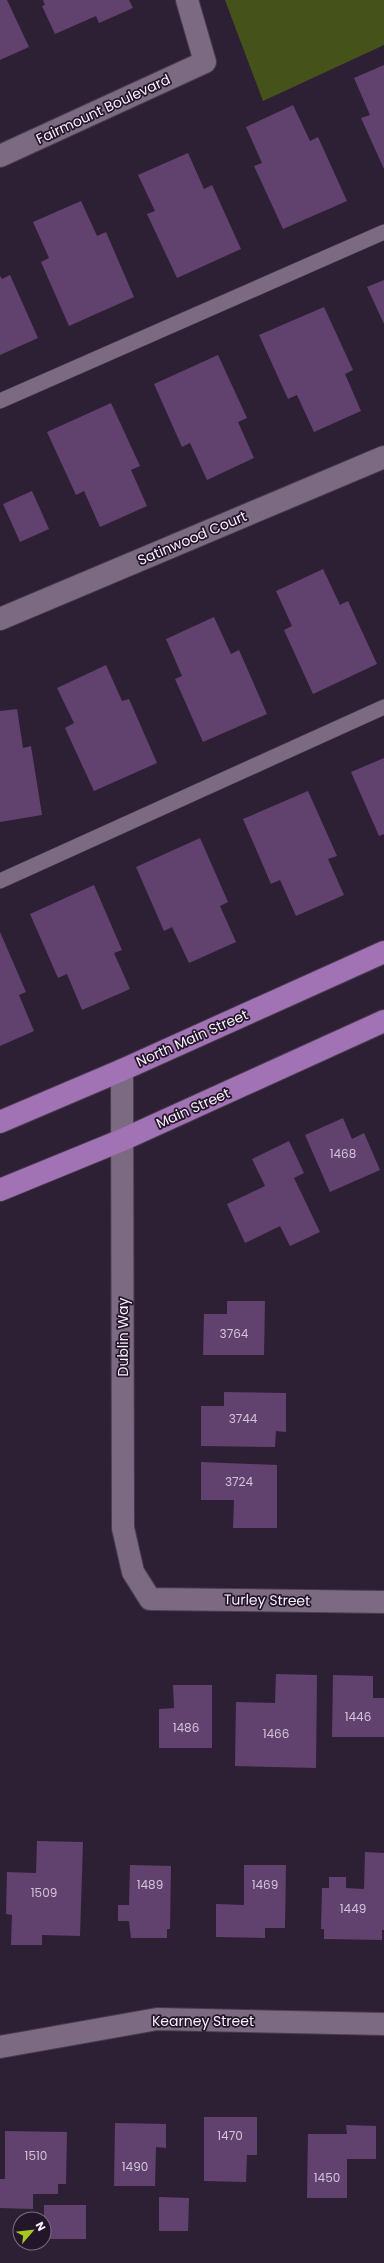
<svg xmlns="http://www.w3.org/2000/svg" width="384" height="2263" font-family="Poppins,sans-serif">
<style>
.green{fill:#45531b}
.building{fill:#61416e}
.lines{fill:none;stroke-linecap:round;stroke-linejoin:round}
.service-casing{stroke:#483c4d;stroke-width:16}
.minor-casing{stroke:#483c4d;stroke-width:24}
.primary-casing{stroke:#483c4d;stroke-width:24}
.service{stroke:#7b6a82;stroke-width:15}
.minor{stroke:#7b6a82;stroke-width:22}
.primary{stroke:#a172b4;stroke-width:22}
.labels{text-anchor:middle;stroke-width:3.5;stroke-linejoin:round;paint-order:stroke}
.number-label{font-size:12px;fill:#d3c4d9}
.street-label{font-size:14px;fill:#f9effd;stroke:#24162a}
</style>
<rect width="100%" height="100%" fill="#2e2034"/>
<!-- green -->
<polygon class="green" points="225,0 384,0 384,45 263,101"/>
<!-- building -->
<g class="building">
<polygon points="0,0 7,0 29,47 0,60"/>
<polygon points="43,0 129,0 133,8 99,23 96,16 55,34 42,6 45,5"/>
<polygon points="384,65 384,169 361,118 370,115 354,78"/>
<polygon points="293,105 310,141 318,137 347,201 283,229 254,166 262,163 246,127"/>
<polygon points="188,153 204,189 212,185 241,249 177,278 147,214 155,211 138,175"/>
<polygon points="81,201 97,236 106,232 134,297 69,326 41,262 49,258 33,222"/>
<polygon points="10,275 38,338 0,355 0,276 2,279"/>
<polygon points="384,280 384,324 367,287"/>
<polygon points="324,307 353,370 345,374 361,411 314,432 297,395 288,399 259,335"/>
<polygon points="218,355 247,418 238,422 254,458 207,480 190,443 182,447 154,384"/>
<polygon points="111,403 140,466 131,470 147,506 100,527 84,491 76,495 47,432"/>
<polygon points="32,491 49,529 20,542 3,504"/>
<polygon points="323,569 340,605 348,601 377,664 313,694 284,630 292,626 276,591"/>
<polygon points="214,617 231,654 239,650 267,714 203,742 175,679 182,676 166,639"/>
<polygon points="106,665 122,701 129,699 157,763 94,791 65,728 74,723 57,688"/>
<polygon points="17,709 23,748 31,746 42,815 0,822 0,711"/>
<polygon points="384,758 384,834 379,836 351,772"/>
<polygon points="308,791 337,856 328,859 344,895 296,916 280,880 271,884 243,819"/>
<polygon points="200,838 228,902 220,906 236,942 189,963 172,927 164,931 136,867"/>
<polygon points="94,885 122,950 114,953 130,989 82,1010 67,974 58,978 30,914"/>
<polygon points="0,932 26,992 19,995 34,1031 0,1046"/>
<polygon points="343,1118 352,1139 364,1133 380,1170 330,1192 305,1135"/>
<polygon points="289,1141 304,1173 294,1178 320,1232 290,1246 280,1226 245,1243 227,1204 265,1186 252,1159"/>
<polygon points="227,1301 265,1301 264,1355 203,1355 204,1314 227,1314"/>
<polygon points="224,1392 286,1393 286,1432 276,1431 275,1447 201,1446 201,1406 224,1406"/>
<polygon points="201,1462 277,1465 277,1528 233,1528 234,1500 201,1500"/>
<polygon points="276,1674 317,1675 316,1768 235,1766 236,1702 275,1703"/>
<polygon points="333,1675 373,1676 373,1698 384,1698 384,1737 332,1737"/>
<polygon points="173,1685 212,1685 212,1748 159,1748 159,1709 174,1708"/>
<polygon points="37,1841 83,1842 80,1936 42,1935 42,1945 11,1945 12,1915 6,1914 7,1872 36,1873"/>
<polygon points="365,1852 384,1853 384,1930 382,1930 382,1940 324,1939 324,1929 321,1929 322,1888 329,1888 329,1877 346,1877 346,1888 364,1889"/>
<polygon points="130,1865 171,1866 170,1929 167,1929 167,1938 131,1938 129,1921 118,1921 118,1905 129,1905"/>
<polygon points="244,1865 286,1865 285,1928 265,1928 265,1938 216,1937 216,1904 244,1905"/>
<polygon points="204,2117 257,2117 257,2155 247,2155 246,2182 204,2181"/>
<polygon points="115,2123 166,2124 166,2148 156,2147 155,2186 114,2186"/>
<polygon points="346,2125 376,2126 376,2159 347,2159 347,2198 307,2198 308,2134 347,2134"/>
<polygon points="5,2131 67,2132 66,2184 58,2184 58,2194 33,2194 33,2209 0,2208 0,2179 5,2179"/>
<polygon points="159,2197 189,2198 188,2231 159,2231"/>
<rect x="44" y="2205" width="42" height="34"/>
</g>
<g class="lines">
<!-- service casing -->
<g class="service-casing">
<g id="service">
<polyline points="0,401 384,232"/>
<polyline points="0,881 384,707"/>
</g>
</g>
<!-- minor casing -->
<g class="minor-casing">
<g id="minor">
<polyline points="0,156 205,62 187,0"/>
<polyline points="0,619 384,457"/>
<polyline points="122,1070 123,1528 133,1572 150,1599 384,1602"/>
<polyline points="0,2047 157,2019 384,2024"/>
</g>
</g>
<!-- primary casing -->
<g class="primary-casing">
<g id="primary">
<polyline points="0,1122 122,1070 384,952"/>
<polyline points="0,1190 122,1140 384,1021"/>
</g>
</g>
<!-- service -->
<use href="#service" class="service"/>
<!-- minor -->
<use href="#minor" class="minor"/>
<!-- primary -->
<use href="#primary" class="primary"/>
</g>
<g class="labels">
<!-- number labels -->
<g class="number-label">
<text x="343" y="1158">1468</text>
<text x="234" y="1338">3764</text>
<text x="243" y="1423">3744</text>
<text x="239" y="1486">3724</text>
<text x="358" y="1721">1446</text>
<text x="186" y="1732">1486</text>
<text x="276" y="1738">1466</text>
<text x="150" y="1889">1489</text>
<text x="265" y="1889">1469</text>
<text x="44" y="1897">1509</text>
<text x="353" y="1913">1449</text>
<text x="230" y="2140">1470</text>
<text x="36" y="2160">1510</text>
<text x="135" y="2171">1490</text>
<text x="327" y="2182">1450</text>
</g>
<!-- street labels -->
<g class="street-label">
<text transform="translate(103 109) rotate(-25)" y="5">Fairmount Boulevard</text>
<text transform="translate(192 538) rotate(-23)" y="5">Satinwood Court</text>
<text transform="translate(192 1038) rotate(-24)" y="5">North Main Street</text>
<text transform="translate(193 1108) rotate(-24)" y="5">Main Street</text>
<text transform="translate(123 1337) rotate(-90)" y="5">Dublin Way</text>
<text transform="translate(267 1600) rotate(1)" y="5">Turley Street</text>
<text x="203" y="2026">Kearney Street</text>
</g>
</g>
<!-- north arrow -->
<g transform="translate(32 2231) rotate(62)"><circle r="19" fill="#24162a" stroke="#796d7e"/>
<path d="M0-3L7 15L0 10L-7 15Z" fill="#a6c821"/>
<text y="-6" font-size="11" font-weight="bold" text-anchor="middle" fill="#f9effd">N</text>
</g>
</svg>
